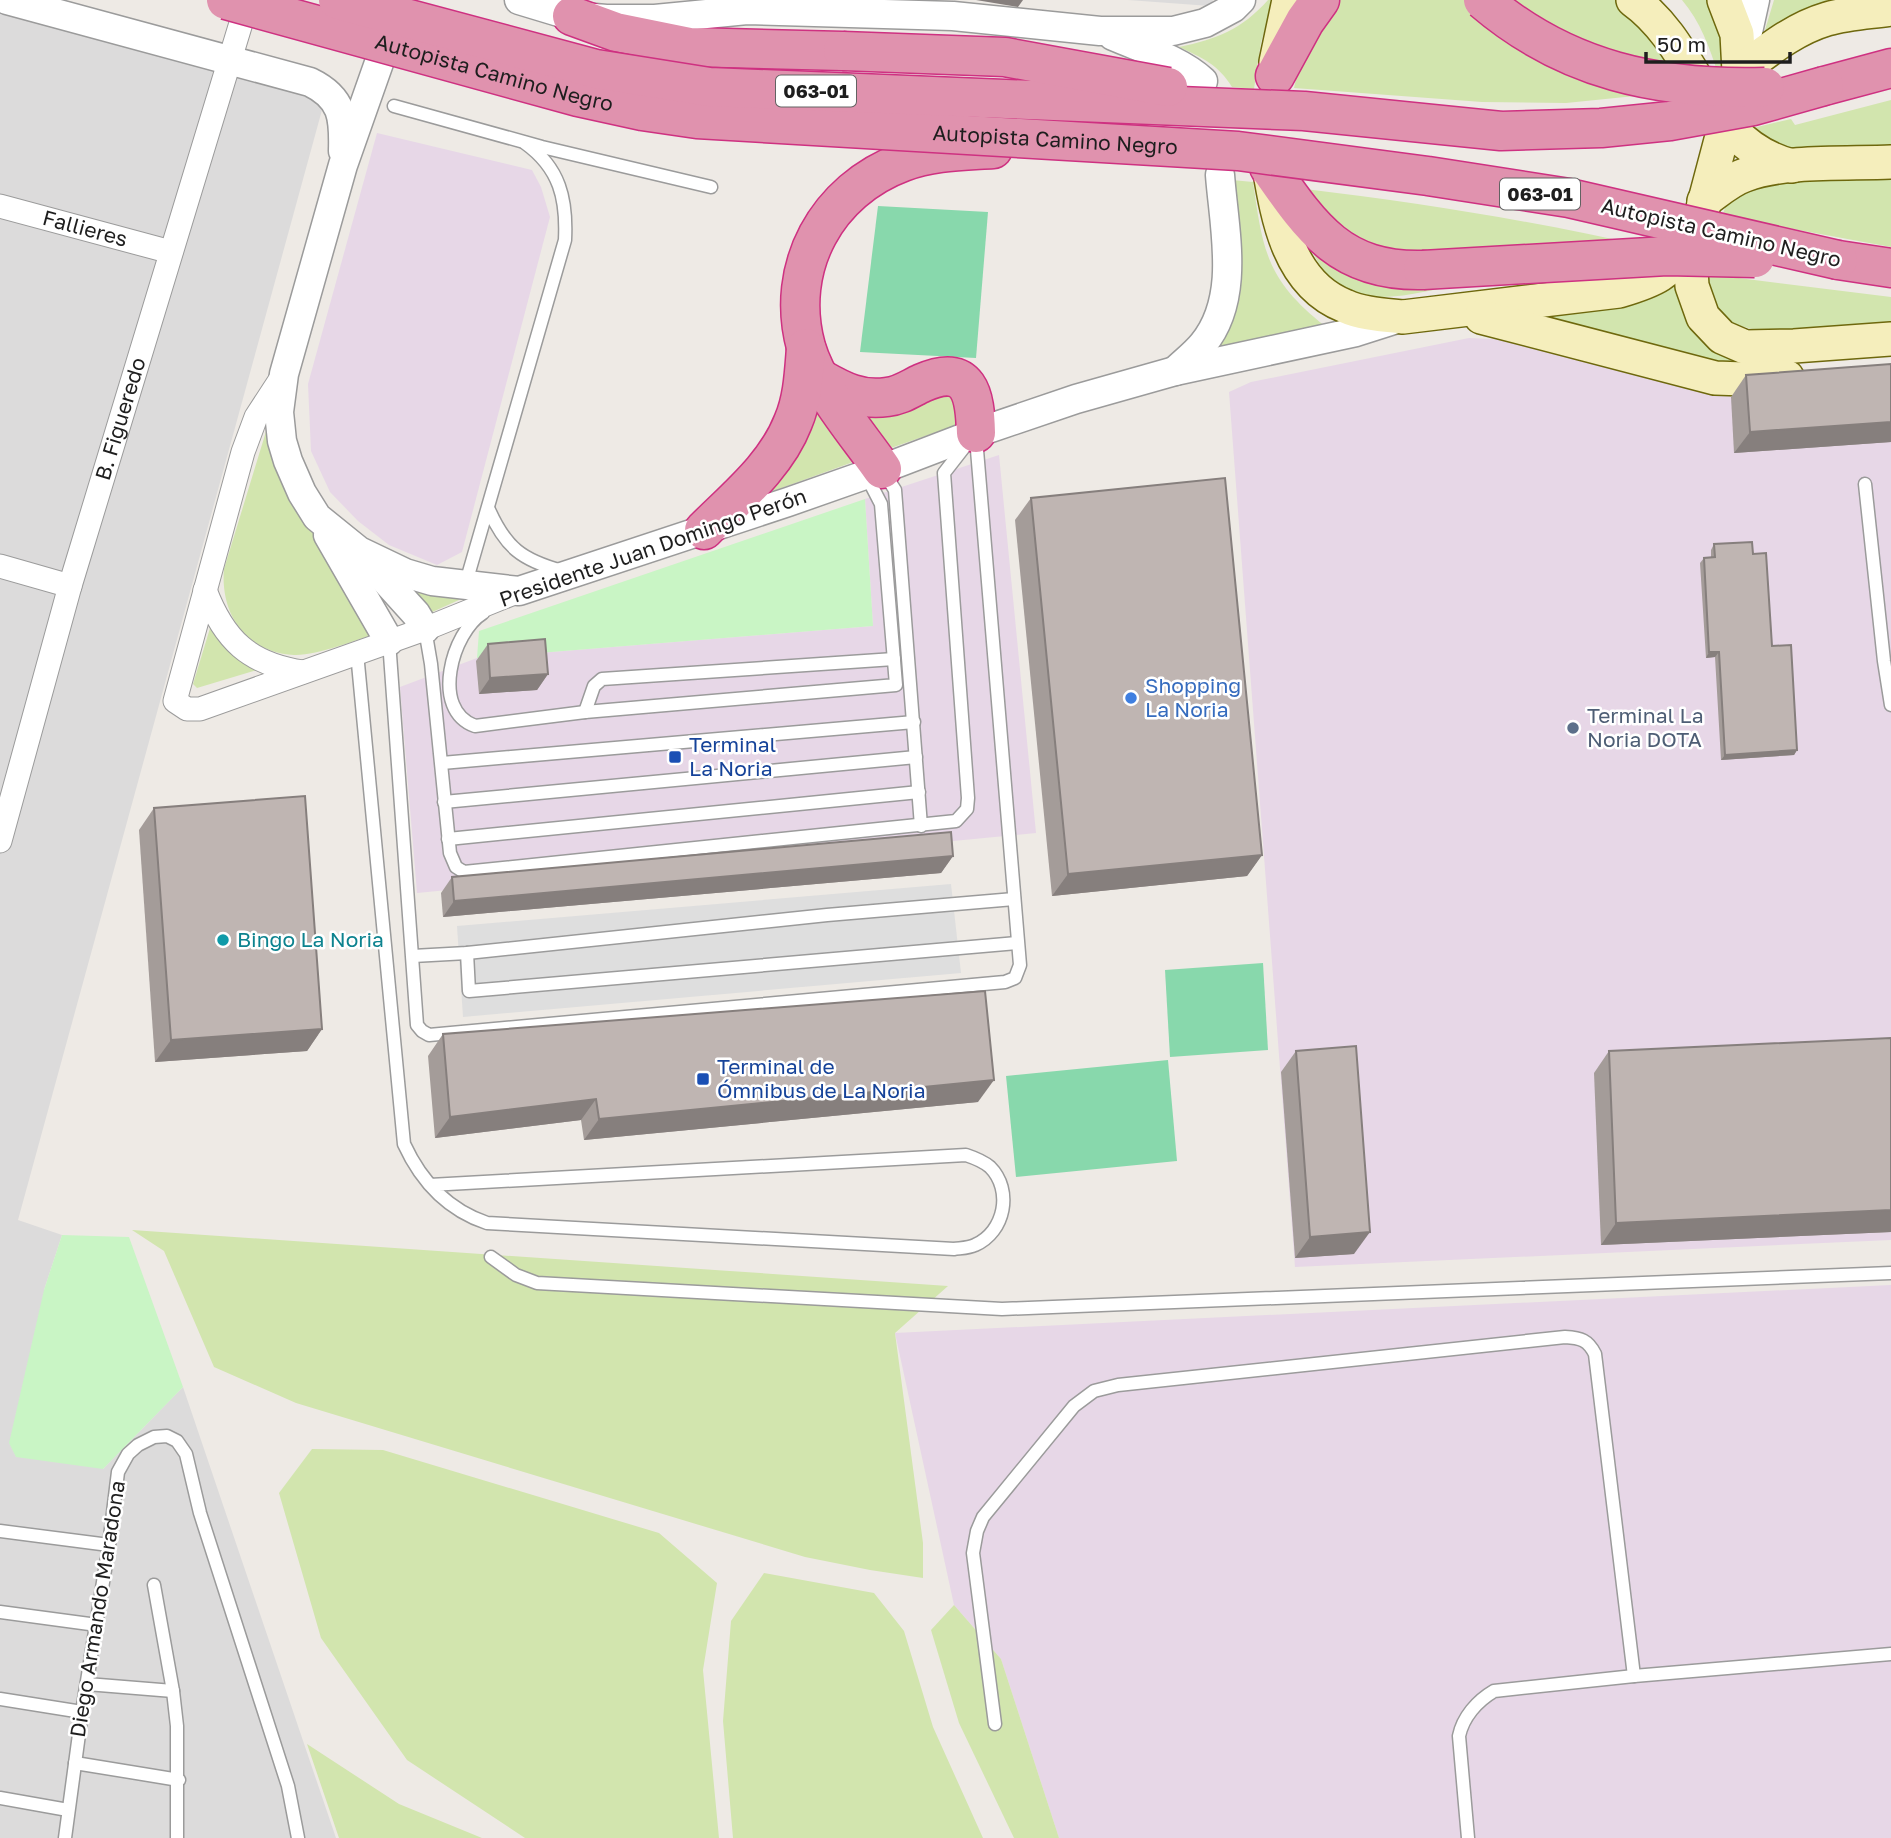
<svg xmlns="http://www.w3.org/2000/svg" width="1891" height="1838" font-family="'Golos Text',sans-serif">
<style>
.residential{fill:#dcdbdb}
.industrial{fill:#e7d7e7}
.grass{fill:#d2e5ae}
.park{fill:#c9f5c5}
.pitch{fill:#88d8ac}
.parking{fill:#dedede}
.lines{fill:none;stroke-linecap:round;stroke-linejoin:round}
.service-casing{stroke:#9b9b9b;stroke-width:15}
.minor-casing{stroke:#9b9b9b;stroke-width:25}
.tertiary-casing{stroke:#9b9b9b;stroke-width:31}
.secondary-casing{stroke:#6e680d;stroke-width:36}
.motorway-casing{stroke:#ce3181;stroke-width:41}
.service{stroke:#fff;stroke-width:12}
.minor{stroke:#fff;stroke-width:23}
.tertiary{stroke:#fff;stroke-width:28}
.secondary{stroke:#f5eebc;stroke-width:33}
.motorway{stroke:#e092ae;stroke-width:38}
.motorway-bridge-casing{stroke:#ce3181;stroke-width:41;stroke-linecap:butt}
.motorway-bridge{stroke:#e092ae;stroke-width:38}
.wall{fill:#a49c99}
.shaded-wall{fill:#867f7d}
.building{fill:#bfb5b2;stroke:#867f7d;stroke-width:2}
.shop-dot{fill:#3f7fe0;stroke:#fff;stroke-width:2.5}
.service-dot{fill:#5c6f8a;stroke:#fff;stroke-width:2.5}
.transit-dot{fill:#1a4fb4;stroke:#fff;stroke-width:2.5}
.culture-dot{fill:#0f9aa8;stroke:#fff;stroke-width:2.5}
.labels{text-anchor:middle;stroke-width:5;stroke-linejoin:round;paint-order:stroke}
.shield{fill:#fff;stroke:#626262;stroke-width:2}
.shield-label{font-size:19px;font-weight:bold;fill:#1e1e1e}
.street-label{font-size:21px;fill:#1e1e1e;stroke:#fff}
.shop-label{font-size:21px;fill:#366cbe;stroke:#fff;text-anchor:start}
.service-label{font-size:21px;fill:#4e5e75;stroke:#fff;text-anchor:start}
.transit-label{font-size:21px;fill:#164399;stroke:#fff;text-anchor:start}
.culture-label{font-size:21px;fill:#0d838f;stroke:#fff;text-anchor:start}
</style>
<rect width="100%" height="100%" fill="#eeeae5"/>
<!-- residential -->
<g class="residential">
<polygon points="1128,0 1213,0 1210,6"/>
<polygon points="0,6 325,99 18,1220 62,1235 44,1290 103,1469 183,1387 336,1838 0,1838"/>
</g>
<!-- industrial -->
<g class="industrial">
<polygon points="377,133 532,170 541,187 550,217 462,552 437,565 389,545 358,521 330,492 311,451 308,384"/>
<polygon points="1469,338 1515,340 1718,396 1891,385 1891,1240 1295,1267 1229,392 1251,382"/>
<polygon points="999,455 1036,833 417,893 400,687 477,658 873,626 865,499"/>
<polygon points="1891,1285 1891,1838 1059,1838 1001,1659 954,1605 895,1333"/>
</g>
<!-- grass -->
<g class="grass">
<path d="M1268,0H1274L1261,42L1254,89L1232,87C1219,65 1201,57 1179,47C1217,39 1241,30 1268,0Z"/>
<polygon points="1334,0 1470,0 1645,95 1566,103 1482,102 1294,88 1302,52"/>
<polygon points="1512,0 1618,0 1679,70 1632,61 1557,29"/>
<path d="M1682,0H1721L1735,51L1718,74C1710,48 1700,21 1682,0Z"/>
<polygon points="1774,0 1835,0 1802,11 1773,31 1765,30"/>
<polygon points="1891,100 1891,150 1780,154 1753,128 1791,119 1795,125"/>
<polygon points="1891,171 1891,247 1722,216 1727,203 1739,188"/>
<path d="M1232,180L1253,182C1263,252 1267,280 1325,326L1206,354C1226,337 1234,321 1238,296Z"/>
<path d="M1305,189C1421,203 1535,221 1648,247L1401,258L1336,228Z"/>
<path d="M1308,244L1556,280C1526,287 1496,282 1465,285C1423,289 1367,313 1331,279C1321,270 1315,256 1308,244Z"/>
<polygon points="1684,274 1751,358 1736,369 1595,337 1543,314"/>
<path d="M1707,274L1891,297V325C1852,327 1761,341 1730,321C1714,311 1710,292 1707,274Z"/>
<polygon points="948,393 968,421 888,449 855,410"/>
<polygon points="812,400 867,457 759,496"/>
<path d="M268,425L322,540L378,633C356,640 316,656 294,655C246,652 220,614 224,569Z"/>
<polygon points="405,584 458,597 459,600 430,613"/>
<polygon points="211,625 260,669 197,688 193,684"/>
<polygon points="132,1230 948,1286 895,1333 923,1543 923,1578 870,1570 805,1557 296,1403 214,1367 164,1251"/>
<polygon points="312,1449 383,1450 659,1533 717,1583 703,1670 719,1838 525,1838 407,1760 321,1638 279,1493"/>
<polygon points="764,1573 874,1593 904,1631 933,1727 983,1838 733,1838 723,1721 731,1621"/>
<polygon points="954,1605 1001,1659 1059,1838 1014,1838 959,1723 931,1630"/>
<polygon points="307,1744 399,1804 482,1838 339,1838"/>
</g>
<!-- park -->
<g class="park">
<polygon points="865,499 873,626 477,658 479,631"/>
<polygon points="62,1235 129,1237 183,1387 103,1469 16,1457 9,1443 44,1290"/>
</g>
<!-- pitch -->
<g class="pitch">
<polygon points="878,206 988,212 976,358 860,352"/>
<polygon points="1263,963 1268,1050 1170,1057 1165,970"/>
<polygon points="1168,1060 1177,1161 1016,1177 1006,1076"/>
</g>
<!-- parking -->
<polygon class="parking" points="951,884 961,973 463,1017 457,926"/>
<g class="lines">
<!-- service casing -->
<g class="service-casing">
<g id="service">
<polyline points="394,106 542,147 711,187"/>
<polyline points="884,473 895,490 921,826"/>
<polyline points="1865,484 1884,661 1891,705"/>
<path d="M489,510C506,548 522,560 562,571"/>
<path d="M465,586L565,240C567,199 560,168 525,143"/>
<path d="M483,613C452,632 430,710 475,726L585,712L896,685L881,504L866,475"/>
<polyline points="425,629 431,664 450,853 456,867 464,872 956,821 967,809 968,798 944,473 969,441"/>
<polyline points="389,641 417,1025 422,1031 429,1035 1005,982 1015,978 1020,965 976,438"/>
<path d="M357,653L404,1144C421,1181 448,1210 487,1223L954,1249C961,1248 969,1248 975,1245C1005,1232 1013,1190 990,1167C983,1161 975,1158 966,1155L430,1185"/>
<polyline points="585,712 594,686 602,679 894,659"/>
<polyline points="442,763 914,722"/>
<polyline points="444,802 916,757"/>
<polyline points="448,839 919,792"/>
<polyline points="467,953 469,991 1017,943"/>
<polyline points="413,956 467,953 827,915 1014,899"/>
<polyline points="491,1257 516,1275 537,1283 1002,1309 1891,1273"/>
<polyline points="0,1531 109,1545"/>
<polyline points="154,1585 173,1691 177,1726 177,1838"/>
<polyline points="0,1612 97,1625"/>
<polyline points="87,1684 173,1691"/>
<polyline points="0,1699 82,1712"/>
<path d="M995,1724L973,1553L977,1531L983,1517L1074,1406L1094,1391L1118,1385L1565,1337C1581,1338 1588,1340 1595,1354L1634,1676"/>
<polyline points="75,1763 179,1780"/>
<polyline points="0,1798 68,1810"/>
<polyline points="65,1838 82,1712 109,1545 118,1472 128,1454 138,1445 154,1437 167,1436 177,1441 186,1454 200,1513 288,1786 298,1838"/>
<path d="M1468,1838L1459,1736C1463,1717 1477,1701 1494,1691L1634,1676L1891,1654"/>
</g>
</g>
<!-- minor casing -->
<g class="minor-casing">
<g id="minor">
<path id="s1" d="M0,206L171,252"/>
<polyline points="284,374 256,417 243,452 175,701 187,709 200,709 425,629 519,591"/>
<polyline points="0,566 70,586"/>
<path d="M205,590C224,640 249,664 303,672"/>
<path id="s2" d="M0,841L70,586L248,0"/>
</g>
</g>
<!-- tertiary casing -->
<g class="tertiary-casing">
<g id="tertiary">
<path d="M7,0L310,82C343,98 344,118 343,151"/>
<polyline points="519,0 572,16 606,19 655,19 747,10 953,16 1100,31 1173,31 1205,23 1233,8 1241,0"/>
<path d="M1113,36C1143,49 1179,59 1203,81"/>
<polyline points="1742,59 1755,0"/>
<polyline points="380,60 343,165 284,374 279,412 282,441 288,461 302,493 317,517 359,551 405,573 432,581 519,591 788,502 882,469 976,433 1076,399 1175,371 1356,332 1400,318"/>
<path d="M1175,371C1184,362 1195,354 1203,344C1241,298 1224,229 1220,175"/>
<polyline points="328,535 389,641"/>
<polyline points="368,561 416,614 425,629"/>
</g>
</g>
<!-- secondary casing -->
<g class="secondary-casing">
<g id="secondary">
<path d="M1633,0C1700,48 1703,143 1792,166"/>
<polyline points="1724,0 1737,34 1739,72 1695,238 1691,269 1692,286 1703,317 1722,337 1745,347 1794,346 1891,339"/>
<polyline points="1276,62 1289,0"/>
<path d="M1739,72C1766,52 1793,29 1827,19C1847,13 1870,12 1891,9"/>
<path d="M1269,167C1278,220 1289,284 1345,306C1362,314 1384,315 1403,317L1619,291C1656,280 1667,275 1690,243"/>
<path d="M1704,201C1717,192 1730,180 1745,175C1784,160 1849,164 1891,162"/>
<polyline points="1481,317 1715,378 1744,379 1787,377"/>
</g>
</g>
<!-- motorway casing -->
<g class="motorway-casing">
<g id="motorway">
<polyline points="572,16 616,32 690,47 843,51"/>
<polyline points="1275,76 1305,21 1320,0"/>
<polyline points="1824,86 1891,68"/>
<path d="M1269,167C1312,229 1341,272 1423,270"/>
<polyline points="1838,260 1891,268"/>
<path d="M821,379C842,391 861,401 887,397C900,396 911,388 922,383C970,362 975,395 976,433"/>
<path d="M882,469C857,433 818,389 806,347C784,267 827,190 903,162C932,151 963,151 993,149"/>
<path d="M704,530C736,498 776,466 793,422C803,399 804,373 806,348"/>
</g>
</g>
<!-- service -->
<use href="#service" class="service"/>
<!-- minor -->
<use href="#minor" class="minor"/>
<!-- tertiary -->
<use href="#tertiary" class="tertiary"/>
<!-- secondary -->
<use href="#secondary" class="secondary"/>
<!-- motorway -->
<use href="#motorway" class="motorway"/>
<!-- motorway-bridge casing -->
<g class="motorway-bridge-casing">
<g id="motorway-bridge">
<path id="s3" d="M226,0L578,97L642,111L697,119L1238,151L1428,176L1569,198L1838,260"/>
<polyline points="338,0 596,69 709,87 1304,111 1501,131 1601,128 1670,121 1753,106 1824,86"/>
<path d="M1483,0C1566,71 1659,90 1765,87"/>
<polyline points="843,51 1005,57 1168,87"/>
<polyline points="1423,270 1667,256 1755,258"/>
</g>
</g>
<!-- motorway-bridge -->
<use href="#motorway-bridge" class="motorway-bridge"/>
</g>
<!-- wall -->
<g class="wall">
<polygon points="1891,364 1891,442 1734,453 1731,397 1746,375"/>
<polygon points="1031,498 1262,855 1247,876 1052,896 1015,520"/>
<polygon points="1714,544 1753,554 1772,646 1797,750 1794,755 1721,760 1715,657 1706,658 1700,563 1704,558 1711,557 1711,550"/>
<polygon points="488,644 548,674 537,690 479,694 476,661"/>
<polygon points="154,808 322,1029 307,1051 155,1062 139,830"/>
<polygon points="953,856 941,873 443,917 441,893 452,877"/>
<polygon points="443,1034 978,1102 584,1140 581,1120 435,1138 428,1056"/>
<polygon points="1891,1038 1891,1232 1601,1245 1594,1073 1609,1051"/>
<polygon points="1296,1051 1354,1254 1295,1258 1281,1072"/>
</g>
<!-- shaded-wall -->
<g class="shaded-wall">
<polygon points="976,0 1023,0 1018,7"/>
<polygon points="1891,422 1891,442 1734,453 1750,432"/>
<polygon points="1709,652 1719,652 1715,657 1706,658"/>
<polygon points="548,674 537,690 479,694 490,678"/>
<polygon points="1797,750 1794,755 1721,760 1725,755"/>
<polygon points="1262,855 1247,876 1052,896 1068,874"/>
<polygon points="953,856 941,873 443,917 454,901"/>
<polygon points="322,1029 307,1051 155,1062 171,1040"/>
<polygon points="994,1080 978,1102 584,1140 599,1119"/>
<polygon points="596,1099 581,1120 435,1138 450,1117"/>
<polygon points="1891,1210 1891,1232 1601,1245 1616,1223"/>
<polygon points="1370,1232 1354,1254 1295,1258 1310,1237"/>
</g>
<!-- building -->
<g class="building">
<polygon points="1891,364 1891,422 1750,432 1746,375"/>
<polygon points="1225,478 1262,855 1068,874 1031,498"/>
<polygon points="1752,542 1753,554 1766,553 1772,646 1791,645 1797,750 1725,755 1719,652 1709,652 1704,558 1715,557 1714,544"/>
<polygon points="545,639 548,674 490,678 488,644"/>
<polygon points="305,796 322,1029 171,1040 154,808"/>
<polygon points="951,832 953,856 454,901 452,877"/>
<polygon points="985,991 994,1080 599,1119 596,1099 450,1117 443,1034"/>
<polygon points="1891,1038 1891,1210 1616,1223 1609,1051"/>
<polygon points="1356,1046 1370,1232 1310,1237 1296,1051"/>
</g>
<!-- markers -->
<circle class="shop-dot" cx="1131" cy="698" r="7"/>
<circle class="service-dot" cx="1573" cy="728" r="7"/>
<g class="transit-dot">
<rect x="668" y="750" width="14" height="14" rx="3.5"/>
<rect x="696" y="1072" width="14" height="14" rx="3.5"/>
</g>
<circle class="culture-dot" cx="223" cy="940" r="7"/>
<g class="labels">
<!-- shield labels -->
<g class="shield">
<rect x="776" y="75.5" width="80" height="31" rx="5"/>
<rect x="1500" y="178.5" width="80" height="31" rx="5"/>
</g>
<g class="shield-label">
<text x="816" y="98">063-01</text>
<text x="1540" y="201">063-01</text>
</g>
<!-- street labels -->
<g class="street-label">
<text dy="7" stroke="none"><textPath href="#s3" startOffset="278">Autopista Camino Negro</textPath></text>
<text dy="7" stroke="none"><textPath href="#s3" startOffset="845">Autopista Camino Negro</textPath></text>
<text dy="7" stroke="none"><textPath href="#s1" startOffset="88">Fallieres</textPath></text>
<text transform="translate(1721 233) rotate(13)" y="7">Autopista Camino Negro</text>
<text dy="7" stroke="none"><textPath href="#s2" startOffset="439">B. Figueredo</textPath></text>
<text transform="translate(653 548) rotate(-19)" y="7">Presidente Juan Domingo Perón</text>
<text transform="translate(98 1609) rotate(-81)" y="7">Diego Armando Maradona</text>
</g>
<!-- shop labels -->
<g class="shop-label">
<text x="1145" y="693">Shopping<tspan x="1145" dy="24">La Noria</tspan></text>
</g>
<!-- service labels -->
<g class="service-label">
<text x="1587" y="723">Terminal La<tspan x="1587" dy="24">Noria DOTA</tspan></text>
</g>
<!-- transit labels -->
<g class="transit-label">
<text x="689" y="752">Terminal<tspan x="689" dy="24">La Noria</tspan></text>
<text x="717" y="1074">Terminal de<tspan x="717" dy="24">Ómnibus de La Noria</tspan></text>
</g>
<!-- culture labels -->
<g class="culture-label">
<text x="237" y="947">Bingo La Noria</text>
</g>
</g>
<!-- scale -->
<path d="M1646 52v10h144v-10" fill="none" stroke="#1e1e1e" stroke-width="3.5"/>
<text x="1657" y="52" font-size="21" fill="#1e1e1e" stroke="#ffffff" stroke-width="5" paint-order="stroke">50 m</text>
</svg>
